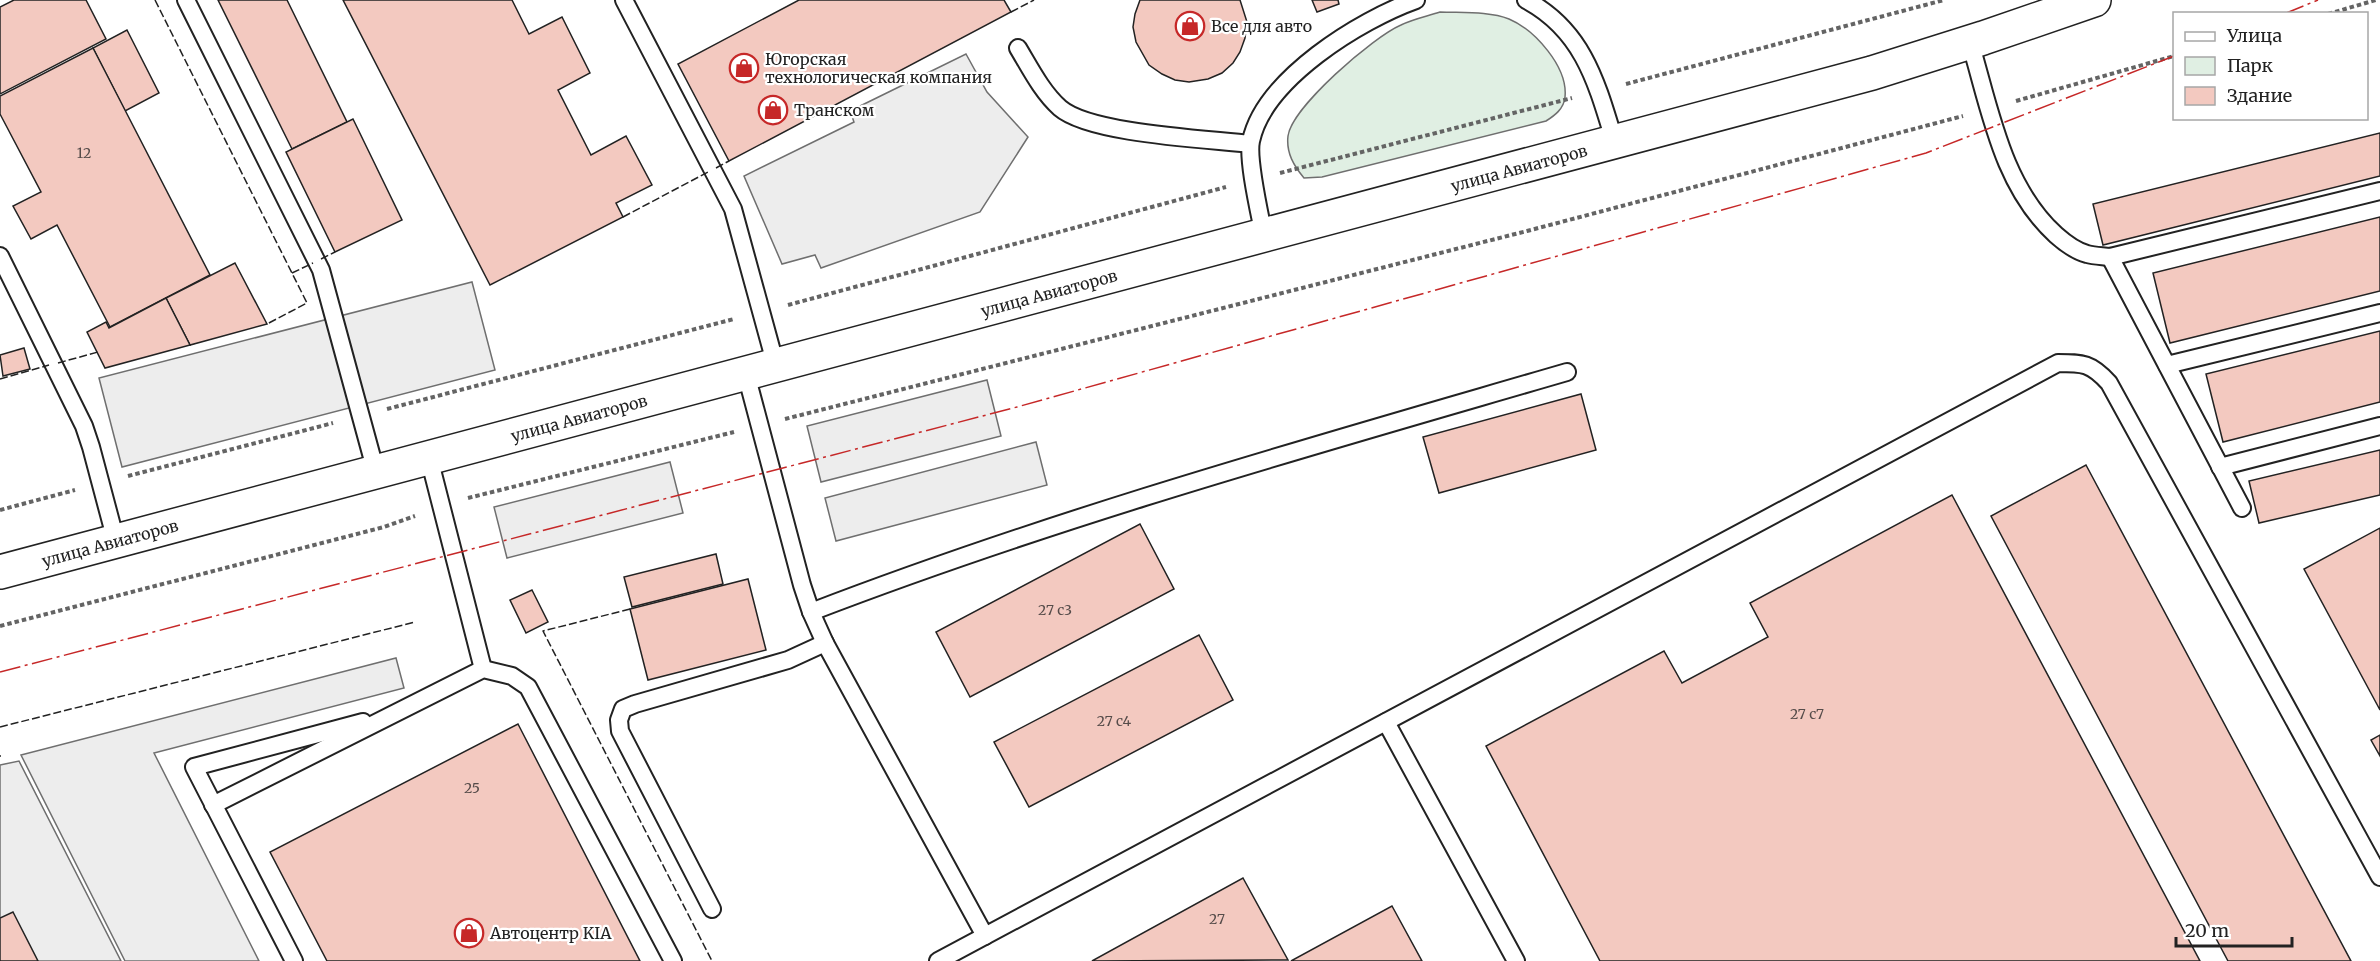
<svg xmlns="http://www.w3.org/2000/svg" width="2380" height="961" font-family="Merriweather,serif">
<style>
.green{fill:#e0efe3;stroke:#6f6f6f;stroke-width:1.5}
.parking{fill:#ededed;stroke:#6f6f6f;stroke-width:1.5}
.building{fill:#f3c9c0;stroke:#222;stroke-width:1.5}
.lines{fill:none;stroke-linecap:round;stroke-linejoin:round}
.lane-casing{stroke:#222;stroke-width:20}
.secondary-casing{stroke:#222;stroke-width:36}
.path{stroke:#646464;stroke-width:4;stroke-dasharray:4.5 3;stroke-linecap:butt}
.lane{stroke:#fff;stroke-width:16}
.secondary{stroke:#fff;stroke-width:33}
.fence{stroke:#222;stroke-width:1.5;stroke-dasharray:8 3;stroke-linecap:butt}
.power{stroke:#c62828;stroke-width:1.5;stroke-dasharray:21 4.5 3 4.5;stroke-linecap:butt}
.labels{text-anchor:middle;stroke-width:4.5;stroke-linejoin:round;paint-order:stroke}
.number-label{font-size:14px;fill:#564c4a}
.poi-label{font-size:16px;fill:#222;stroke:#fff;text-anchor:start}
.street-label{font-size:16px;fill:#222;stroke:#fff}
</style>
<rect width="100%" height="100%" fill="#fff"/>
<!-- green -->
<path class="green" d="M1440,12C1462,13 1489,11 1509,19C1535,30 1568,67 1565,97C1564,109 1554,116 1546,121L1322,177L1304,178C1294,166 1286,153 1288,136C1292,107 1373,37 1401,25C1413,19 1428,16 1440,12Z"/>
<!-- parking -->
<g class="parking">
<polygon points="966,54 987,92 1028,137 980,212 821,268 815,255 782,264 744,176 854,122 850,111"/>
<polygon points="472,282 495,370 122,467 99,378"/>
<polygon points="987,380 1001,436 821,482 807,426"/>
<polygon points="1036,442 1047,485 836,541 825,498"/>
<polygon points="670,462 683,513 507,558 494,507"/>
<polygon points="396,658 404,688 154,753 259,961 125,961 21,755"/>
<polygon points="19,761 121,961 0,961 0,765"/>
</g>
<!-- building -->
<g class="building">
<polygon points="14,0 86,0 106,39 0,94 0,7"/>
<polygon points="218,0 287,0 347,122 292,149"/>
<polygon points="343,0 512,0 529,34 562,17 590,73 558,90 591,155 626,136 652,185 616,203 623,217 490,285"/>
<polygon points="799,0 1004,0 1011,12 729,161 678,64"/>
<polygon points="1140,0 1240,0 1247,22 1245,38 1240,52 1233,63 1222,73 1208,79 1189,82 1175,80 1162,74 1149,65 1136,42 1133,27 1135,14"/>
<polygon points="1312,0 1338,0 1339,4 1317,12"/>
<polygon points="127,30 159,93 125,111 93,48"/>
<polygon points="93,48 210,275 110,327 57,225 31,239 13,206 41,192 0,114 0,96"/>
<polygon points="353,119 402,220 335,252 286,152"/>
<polygon points="2380,133 2380,176 2103,245 2093,204"/>
<polygon points="2380,217 2380,291 2170,343 2153,273"/>
<polygon points="235,263 267,324 190,345 166,298"/>
<polygon points="166,298 190,345 105,368 87,332 106,322 109,328"/>
<polygon points="2380,331 2380,402 2223,442 2206,374"/>
<polygon points="24,348 30,369 3,376 0,355"/>
<polygon points="1581,394 1596,450 1439,493 1423,437"/>
<polygon points="2380,450 2380,495 2259,523 2249,481"/>
<polygon points="2086,465 2351,961 2228,961 1991,516"/>
<polygon points="1952,495 2200,961 1600,961 1486,746 1664,651 1682,683 1768,637 1750,603"/>
<polygon points="1140,524 1174,589 970,697 936,632"/>
<polygon points="2380,528 2380,710 2304,569"/>
<polygon points="716,554 723,584 632,607 624,577"/>
<polygon points="748,579 766,650 648,680 630,609"/>
<polygon points="532,590 548,622 526,633 510,600"/>
<polygon points="1199,635 1233,700 1029,807 994,742"/>
<polygon points="518,724 640,961 327,961 270,852"/>
<polygon points="2380,735 2380,756 2371,740"/>
<polygon points="1243,878 1288,960 1092,961"/>
<polygon points="1392,906 1422,961 1291,961"/>
<polygon points="13,912 38,961 0,961 0,918"/>
</g>
<g class="lines">
<!-- lane casing -->
<g class="lane-casing">
<g id="lane">
<polyline points="186,0 321,270 376,472"/>
<polyline points="624,0 733,209 776,366"/>
<path d="M1526,0C1584,31 1597,84 1615,143"/>
<path d="M1970,42C1990,109 2002,186 2056,235C2065,243 2075,251 2087,254C2094,256 2102,256 2110,257L2380,191"/>
<path d="M1018,48C1030,68 1042,92 1060,108C1090,134 1207,139 1250,144"/>
<path d="M1264,236C1260,215 1247,160 1251,141C1264,79 1360,20 1416,0"/>
<polyline points="0,256 84,426 91,447 116,541"/>
<polyline points="2110,257 2242,508"/>
<polyline points="2167,365 2380,313"/>
<polyline points="746,374 802,585 811,612 825,643 985,936"/>
<polyline points="429,458 483,669"/>
<polyline points="2220,467 2380,426"/>
<path d="M811,612C1058,517 1313,446 1567,372"/>
<polyline points="1386,722 1516,961"/>
<polyline points="213,805 483,669 512,676 528,687 673,961"/>
<polyline points="712,909 620,731 619,720 623,709 635,704 788,660 825,643"/>
<polyline points="294,961 194,767 363,722"/>
<path d="M938,961L2058,363C2083,363 2091,363 2109,383L2380,877"/>
</g>
</g>
<!-- secondary casing -->
<g class="secondary-casing">
<polyline id="secondary" points="0,572 1872,73 1983,38 2094,0"/>
</g>
<!-- path -->
<g class="path">
<polyline points="2328,14 2376,0"/>
<polyline points="1626,84 1944,0"/>
<polyline points="2016,101 2174,56"/>
<polyline points="1280,173 1572,98"/>
<polyline points="788,305 1226,187"/>
<polyline points="387,409 734,319"/>
<polyline points="785,419 1527,231 1963,116"/>
<polyline points="128,476 333,423"/>
<polyline points="468,498 734,432"/>
<polyline points="0,510 75,490"/>
<polyline points="0,626 384,527 415,516"/>
</g>
<!-- lane -->
<use href="#lane" class="lane"/>
<!-- secondary -->
<use href="#secondary" class="secondary"/>
<!-- fence -->
<g class="fence">
<polyline points="155,0 307,303 267,324"/>
<polyline points="1011,12 1034,0"/>
<polyline points="716,168 729,161"/>
<polyline points="623,217 708,172"/>
<polyline points="321,259 335,252"/>
<polyline points="292,273 313,263"/>
<polyline points="58,363 98,352"/>
<polyline points="0,379 49,365"/>
<polyline points="630,609 543,631 712,961"/>
<polyline points="0,727 415,622"/>
<polyline points="0,755 0,757"/>
</g>
<!-- power -->
<g class="power">
<polyline points="2284,14 2318,0"/>
<polyline points="0,672 1017,407 1926,153 2174,56"/>
</g>
</g>
<!-- icons -->
<defs>
<g id="shop-ring" transform="scale(1.5)"><circle r="9.5" fill="#fff" stroke="#c62828" stroke-width="1.5"/><path d="M-5-2.5h2.3a2.7 3.5 0 0 1 5.4 0H5L5.5 6h-11ZM-1.5-2.5h3a1.5 2.3 0 0 0-3 0Z" fill="#c62828"/></g>
</defs>
<g fill-rule="evenodd">
<use href="#shop-ring" x="1190" y="26"/>
<use href="#shop-ring" x="744" y="68"/>
<use href="#shop-ring" x="773" y="110"/>
<use href="#shop-ring" x="469" y="933"/>
</g>
<g class="labels">
<!-- number labels -->
<g class="number-label">
<text x="84" y="158">12</text>
<text x="1055" y="615">27 с3</text>
<text x="1807" y="719">27 с7</text>
<text x="1114" y="726">27 с4</text>
<text x="472" y="793">25</text>
<text x="1217" y="924">27</text>
</g>
<!-- poi labels -->
<g class="poi-label">
<text x="1211" y="32">Все для авто</text>
<text x="765" y="65">Югорская<tspan x="765" dy="18">технологическая компания</tspan></text>
<text x="794" y="116">Транском</text>
<text x="490" y="939">Автоцентр KIA</text>
</g>
<!-- street labels -->
<g class="street-label">
<text transform="translate(1519 168) rotate(-15)" y="6">улица Авиаторов</text>
<text transform="translate(1049 293) rotate(-15)" y="6">улица Авиаторов</text>
<text transform="translate(579 418) rotate(-15)" y="6">улица Авиаторов</text>
<text transform="translate(110 543) rotate(-15)" y="6">улица Авиаторов</text>
</g>
</g>
<!-- legend -->
<rect x="2173" y="12" width="195" height="108" fill="#ffffff" stroke="#a7a7a7" stroke-width="1.5"/>
<rect x="2185" y="32" width="30" height="9" fill="#ffffff" stroke="#a7a7a7" stroke-width="1.5"/>
<text x="2227" y="42" font-size="18" fill="#222222">Улица</text>
<rect x="2185" y="57" width="30" height="18" fill="#e0efe3" stroke="#a7a7a7" stroke-width="1.5"/>
<text x="2227" y="72" font-size="18" fill="#222222">Парк</text>
<rect x="2185" y="87" width="30" height="18" fill="#f3c9c0" stroke="#a7a7a7" stroke-width="1.5"/>
<text x="2227" y="102" font-size="18" fill="#222222">Здание</text>
<!-- scale -->
<path d="M2176 937v9h116v-9" fill="none" stroke="#222222" stroke-width="3"/>
<text x="2185" y="937" font-size="18" fill="#222222" stroke="#ffffff" stroke-width="4.5" paint-order="stroke">20 m</text>
</svg>
